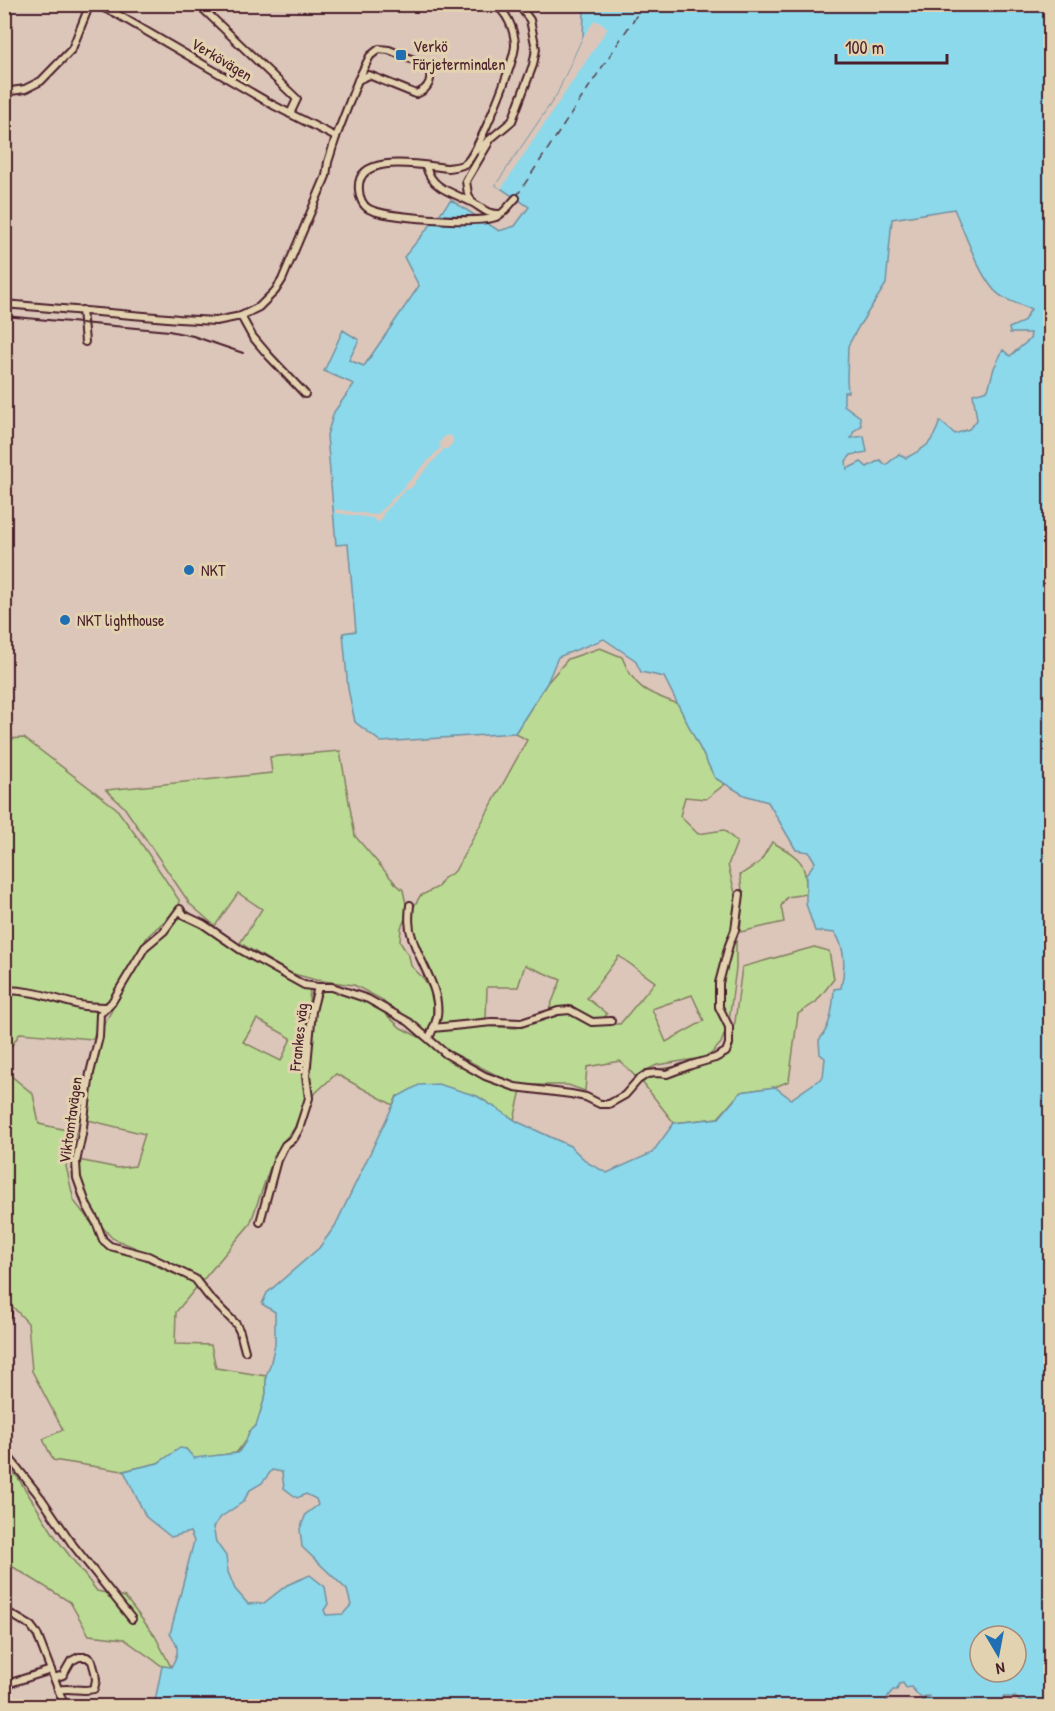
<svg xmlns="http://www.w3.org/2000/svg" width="1055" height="1711" font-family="'Patrick Hand',sans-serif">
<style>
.green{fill:#bbdb94;stroke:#827d60;stroke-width:1.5;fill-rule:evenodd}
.water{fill:#8cd9eb;stroke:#728f9e;stroke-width:1.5;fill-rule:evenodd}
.pier{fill:#dcc6ba}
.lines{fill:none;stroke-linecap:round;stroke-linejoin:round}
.ferry{stroke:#543b48;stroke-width:1.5;stroke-dasharray:8 6;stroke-linecap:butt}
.minor-casing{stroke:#4a1f2b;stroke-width:10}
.minor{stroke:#e3d2af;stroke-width:6}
.rail{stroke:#4a1f2b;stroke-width:2}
.poi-dot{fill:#1f6fb2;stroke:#e3d2af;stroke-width:2}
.labels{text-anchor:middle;stroke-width:6;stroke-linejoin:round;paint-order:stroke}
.poi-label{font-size:16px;fill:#4a1f2b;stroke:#e3d2af;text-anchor:start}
.street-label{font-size:16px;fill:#4a1f2b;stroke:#e3d2af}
</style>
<rect width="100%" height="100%" fill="#dcc6ba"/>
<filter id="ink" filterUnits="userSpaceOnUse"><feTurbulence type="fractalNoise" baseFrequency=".0167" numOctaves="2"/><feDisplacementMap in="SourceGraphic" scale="12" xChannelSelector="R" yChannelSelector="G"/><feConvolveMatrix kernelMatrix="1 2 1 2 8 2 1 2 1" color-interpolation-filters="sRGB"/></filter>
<g filter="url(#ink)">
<!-- green -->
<g class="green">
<path d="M600,648L622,657C634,689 648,693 678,704L715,778L725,784L706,799L685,797L680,816L698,834L724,830L737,842L728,865L736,897V968L729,1021L721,1043L708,1057L657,1065L647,1070L637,1078L620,1061L587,1067L585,1091L568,1085H522L512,1083L449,1051L432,1038L435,1031L485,1026L516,1028L545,1020L558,1015L570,1014L590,1024H620L655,982L619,956L587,998L607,1014L603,1019L595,1020L571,1008L548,1012L561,980L525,965L518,987H487L486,1020L437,1025L440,1006L414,936L412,919L413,908L420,896L438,887L443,879L455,871L527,740L515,733L547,683L568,659ZM692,995L704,1021L666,1042L652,1009Z"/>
<polygon points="24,738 116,808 135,834 179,900 180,907 147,937 127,977 97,1025 93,1039 20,1033 5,1056 5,739"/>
<polygon points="340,751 355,836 395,883 403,890 406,904 405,919 401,928 400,942 409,956 411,966 424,979 430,990 433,1004 433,1016 428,1033 404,1021 381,999 354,985 316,980 290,973 240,943 262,909 238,893 215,926 190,904 124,807 106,790 272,773 270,757"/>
<path d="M772,842C800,858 807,860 806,894L787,897L781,906L784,922L740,932L743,897L740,875L760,862Z"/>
<path d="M188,911C220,946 264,971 308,985L310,989L303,1074L305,1101L294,1129L282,1143L273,1159L250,1224L203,1280L174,1268L143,1251L112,1238L80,1201L71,1168L73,1159L118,1168L135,1166L145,1134L84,1119L94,1060L102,1028L142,956L152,942ZM257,1019L291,1038L281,1061L243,1042Z"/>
<polygon points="814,947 829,951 834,979 816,1002 798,1014 789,1081 775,1087 741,1092 718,1118 674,1123 642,1082 649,1074 660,1069 713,1061 726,1045 735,1022 742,967"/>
<polygon points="325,989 357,993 372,1002 401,1028 427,1041 447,1056 521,1090 514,1120 477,1096 397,1096 393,1105 336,1074 311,1097 308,1076 312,1049 315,1013 320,995"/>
<polygon points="4,1070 33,1094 39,1124 76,1132 66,1166 74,1201 103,1238 110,1245 138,1256 169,1272 200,1283 176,1312 175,1344 211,1345 216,1368 266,1376 266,1394 256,1426 249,1432 246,1441 236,1453 194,1459 186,1449 180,1449 158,1463 123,1471 53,1460 43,1439 63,1430 32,1371 28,1323 14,1308 5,1308"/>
<polygon points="4,1461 18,1478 56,1538 97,1591 125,1597 155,1636 171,1667 162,1666 124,1639 89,1635 70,1602 5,1562"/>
</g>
<!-- water -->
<path class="water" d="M576,5H1050V1706C1037,1706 1025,1708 1015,1697H1003V1702L1000,1701L999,1706H972L971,1702L964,1700L962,1706H929L922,1700L929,1697V1696L920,1697L911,1687L906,1688L903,1683L899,1684L897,1690H893L888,1696L885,1706H154L162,1666L171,1667C179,1653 180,1647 170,1634L194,1541L190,1532L171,1537L146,1517L124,1471L158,1463L180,1448L186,1449L194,1458L238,1453L246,1441L249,1432L256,1426L266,1394V1376L270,1366L275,1344V1312L262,1304L267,1293L319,1248L335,1226L397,1097L419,1085L438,1084L477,1096L518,1122L570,1146L588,1163L607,1173L652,1153L674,1123L719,1118L741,1092L775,1087L791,1099L823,1077L825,1058L820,1054L819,1040C831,1027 833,1006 834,989L841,988C845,971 846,948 835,933L815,931L806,904V875L815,862L809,852L796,850L768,802L744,795L715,778L664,677L641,672L635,660L604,639L558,657L547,683L515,733L381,742L355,722L348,689L343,633L356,631L348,544L336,545L327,435L334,412L354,384L324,371L343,330L359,340L349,360L364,366L419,286L404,257L451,200L499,231L515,226L529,207L496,185L557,95L583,37L584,12ZM954,209C965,233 977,270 994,290C1003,300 1019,304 1031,309L1023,322L1009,328L1010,333H1031L1030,339L1010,356L1003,350L994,368L988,390L973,394L977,420L969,429L955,434L940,421C932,444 927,447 906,458L899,454L886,465L880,460L867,467L861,462L847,469L846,461L851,455L867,452L864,436L851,438L854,431L861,426L860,417L844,405V392H848L847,380L848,346L859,326L886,284L892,219ZM272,1470L282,1472L284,1488L297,1498L306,1494L316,1499L318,1505L306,1514L300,1529L302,1547L347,1590L351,1605L343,1614L326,1615L324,1610L328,1604L325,1587L310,1575L287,1585L264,1603L248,1604L235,1589L228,1572L226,1556L216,1542L213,1527L221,1517L243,1502L250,1490L262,1483ZM980,1636H1016V1672H980Z"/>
<!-- pier -->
<g class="pier">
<polygon points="595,20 608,28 501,189 496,185 557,95 583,37"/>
<polygon points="450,435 453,438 453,443 447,449 444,449 415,482 414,485 408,490 406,489 382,515 383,517 378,523 372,518 336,513 335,509 374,515 379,513 441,447 439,443 444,437"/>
</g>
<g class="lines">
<!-- ferry -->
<polyline class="ferry" points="516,197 644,4"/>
<!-- minor casing -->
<g class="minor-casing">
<g id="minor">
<polyline points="94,4 115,13 273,105 336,137"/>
<polyline points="198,4 297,99 290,114"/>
<path d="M494,4C507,12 514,29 515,44C516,59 478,153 466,163C461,167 454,167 448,168C425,166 355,151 359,190C359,197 363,206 369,209C386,218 479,224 496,217C504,214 510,204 516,198"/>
<polyline points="4,92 25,89 41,81 72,49 90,4"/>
<polyline points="477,150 512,121 533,65 536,49 530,20 518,4"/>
<path d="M426,166C428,174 432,181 439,186C447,192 459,196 469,201C481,206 484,214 499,214"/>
<polyline points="472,202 468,194 466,181 488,144"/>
<path d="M4,304L179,319L216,321L241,316L259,307L275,291L282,280L326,176L328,162L336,137L358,80L370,56L379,49L389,50L428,66C433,78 430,89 416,94L369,75L358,80"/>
<polyline points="82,310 85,342"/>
<polyline points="241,316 252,336 269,356 305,394"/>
<path d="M410,905C409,916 408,926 412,937C419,962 441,989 437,1016C436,1024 432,1031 429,1038"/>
<path d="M4,990C34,990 51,998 79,1005C88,1007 98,1007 107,1007"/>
<polyline points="433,1028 492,1022 521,1023 558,1011 570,1010 592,1022 611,1021"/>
<polyline points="260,1222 277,1160 285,1145 294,1138 299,1129 309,1098 306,1076 312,1011 318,987"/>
<polyline points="4,1320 8,1314"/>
<polyline points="245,1351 240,1332 236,1324 209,1297 195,1279 148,1256 110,1246 103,1240 96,1222 87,1206 77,1178 76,1162 82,1134 90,1073 99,1037 100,1014 112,1002 145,947 164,931 180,909 184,915 203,924 241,950 304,985 318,987 332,987 368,999 409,1022 446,1054 485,1076 515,1087 571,1094 586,1097 600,1104 609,1104 625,1095 638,1080 647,1074 657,1073 667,1074 691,1065 715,1058 726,1052 729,1044 729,1027 719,1007 719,983 729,945 735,930 740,894"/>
<polyline points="4,1451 41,1498 73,1545 132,1619"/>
<polyline points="4,1610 31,1626 37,1634 62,1699 61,1706"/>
<path d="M54,1678L63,1675L71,1661L79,1657H87L92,1661L95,1672L96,1680L94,1689C82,1692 70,1687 58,1690"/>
<polyline points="4,1685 51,1670"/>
</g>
</g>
<!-- minor -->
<use href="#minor" class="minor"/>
<!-- rail -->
<polyline class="rail" points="4,316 169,331 193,336 243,353"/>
</g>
</g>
<!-- markers -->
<g class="poi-dot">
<rect x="395" y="49" width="12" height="12" rx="3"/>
<circle cx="189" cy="570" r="6"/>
<circle cx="65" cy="620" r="6"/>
</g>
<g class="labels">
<!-- poi labels -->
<g class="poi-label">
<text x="413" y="52">Verkö<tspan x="413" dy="18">Färjeterminalen</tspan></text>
<text x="201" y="576">NKT</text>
<text x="77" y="626">NKT lighthouse</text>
</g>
<!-- street labels -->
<g class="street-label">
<text transform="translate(222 59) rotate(31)" y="6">Verkövägen</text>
<text transform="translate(298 1037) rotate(-84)" y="6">Frankes väg</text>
<text transform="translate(70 1120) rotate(-82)" y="6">Viktomtavägen</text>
</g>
</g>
<!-- margin -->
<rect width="1055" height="1711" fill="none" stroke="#e3d2af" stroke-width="24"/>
<rect x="12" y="12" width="1031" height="1687" fill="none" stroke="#4a1f2b" stroke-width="2" filter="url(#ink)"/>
<!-- north arrow -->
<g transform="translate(998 1654) rotate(170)"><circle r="28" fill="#e3d2af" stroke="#a68a7a" stroke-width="1.5"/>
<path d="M0-4.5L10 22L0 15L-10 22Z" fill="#1f6fb2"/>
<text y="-9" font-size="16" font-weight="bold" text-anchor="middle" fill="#4a1f2b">N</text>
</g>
<!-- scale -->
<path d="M836 54v9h111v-9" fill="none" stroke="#4a1f2b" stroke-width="3"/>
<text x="845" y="54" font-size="18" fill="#4a1f2b" stroke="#e3d2af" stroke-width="4.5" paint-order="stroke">100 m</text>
</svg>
